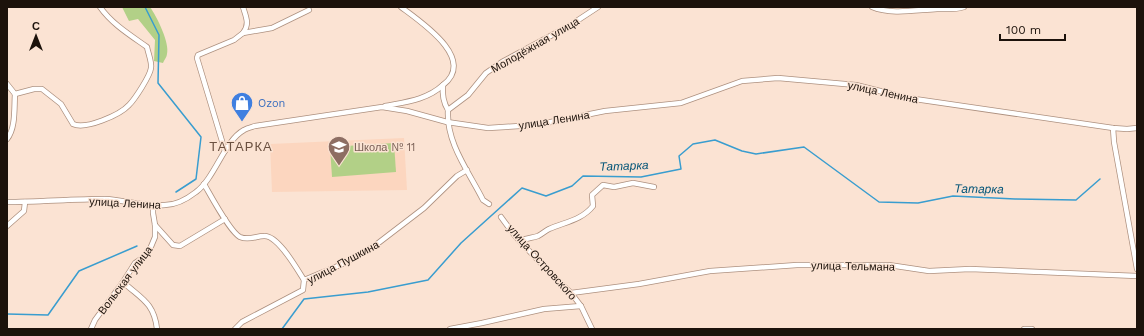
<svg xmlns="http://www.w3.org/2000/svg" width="1144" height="336" font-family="'Work Sans',sans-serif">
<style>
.built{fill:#fcd6bf}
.green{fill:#b2d087}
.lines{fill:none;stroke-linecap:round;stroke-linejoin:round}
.stream{stroke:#399dcf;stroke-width:1.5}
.minor-casing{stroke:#ad907f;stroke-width:6}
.minor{stroke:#fff;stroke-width:4.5}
.labels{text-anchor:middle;stroke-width:3;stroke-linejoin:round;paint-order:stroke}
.street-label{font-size:11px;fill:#1c120b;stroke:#fbe3d3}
.shop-label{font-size:11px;fill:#366cbe;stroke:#fbe3d3;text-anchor:start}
.education-label{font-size:11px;fill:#785e54;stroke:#fbe3d3;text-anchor:start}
.water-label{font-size:12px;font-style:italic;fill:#045578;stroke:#fbe3d3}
.quarter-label{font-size:13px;letter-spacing:1px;fill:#6b5141;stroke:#fbe3d3}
</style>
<rect width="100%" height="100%" fill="#fbe3d3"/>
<!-- built -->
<polygon class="built" points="404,138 407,190 272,192 270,144"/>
<!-- green -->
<g class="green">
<path d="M122,7H150C157,17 170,43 167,54C167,57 164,60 163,63L154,61L155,40L138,19L129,21Z"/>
<polygon points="394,143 396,172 332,177 330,147"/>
</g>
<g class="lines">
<!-- stream -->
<g class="stream">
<polyline points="145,7 159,35 158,83 201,137 196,179 176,192"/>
<polyline points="7,314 48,315 79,271 137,246"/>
<polyline points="282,329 304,299 368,292 428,280 461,243 522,188 546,196 572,186 583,176 641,177 681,169 679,156 693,144 715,140 742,151 756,154 804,147 879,202 918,203 953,196 1015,199 1076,200 1100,179"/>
</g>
<!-- minor casing -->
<g class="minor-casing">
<g id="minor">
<path d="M243,7C246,17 250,24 243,33"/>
<path d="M401,7C421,22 477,59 443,85C442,95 443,102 448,110"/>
<path d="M872,7C891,15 916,10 937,9C946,9 955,10 964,7"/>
<path d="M7,84L15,94L34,89H42L61,104L73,124C85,130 120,115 129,105C135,99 150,76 151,68C152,62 148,53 147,47C130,35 112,24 100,7"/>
<path d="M385,106C405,102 427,100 443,85"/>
<polyline points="1113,128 1114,142 1137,269"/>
<path d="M7,139C16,128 14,107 15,94"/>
<polyline points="225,151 197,58 198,55 234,40 243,33 272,28 309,10"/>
<path d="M204,184C211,196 230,232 240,237C249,241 256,236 264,236C278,235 297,269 304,280"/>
<path d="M7,202C39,202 72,199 105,199C125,200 145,207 165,205C176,205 187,199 196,192C215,178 224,141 244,130C247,128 252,127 255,126L382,107L407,111L447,122L488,128L536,125L605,111L681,103L742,81L778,78L856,85L908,98L1113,128L1127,129L1137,128"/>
<path d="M489,204L483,200C469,172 446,143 448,110L468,95L486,73L502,62L569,26L598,7"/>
<polyline points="501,217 515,236 552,275 571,293 581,306 592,329"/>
<polyline points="155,225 173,245 180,246 225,219"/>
<polyline points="7,226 24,211 25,202"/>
<path d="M520,241C527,238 532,238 538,236C542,234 545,231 549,229C565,222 582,220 593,206L592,195L603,185L614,187L633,183L654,187"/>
<path d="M123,282C140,298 154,302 157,329"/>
<polyline points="571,293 639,284 710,271 797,265 889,265 929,271 970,269 1137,276"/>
<polyline points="91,329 95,320 123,282 135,263 144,257 150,249 155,237 155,225 153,213 153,205"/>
<polyline points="235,329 242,322 303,290 304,280 345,263 377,244 424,208 457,176 467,170"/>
<polyline points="450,329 482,323 544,309 581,306"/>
<polyline points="1024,329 1032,329"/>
</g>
</g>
<!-- minor -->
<use href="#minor" class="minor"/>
</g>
<!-- icons -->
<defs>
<g id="shop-pin" transform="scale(1.15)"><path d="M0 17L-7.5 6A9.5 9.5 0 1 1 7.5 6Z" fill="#3f7fe0" stroke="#fbe3d3"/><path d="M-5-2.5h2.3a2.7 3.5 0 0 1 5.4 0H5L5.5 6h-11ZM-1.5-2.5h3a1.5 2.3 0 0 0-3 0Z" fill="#fff"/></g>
<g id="school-pin" transform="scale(1.15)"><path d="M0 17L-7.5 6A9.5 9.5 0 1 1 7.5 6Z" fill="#8d6e63" stroke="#fbe3d3"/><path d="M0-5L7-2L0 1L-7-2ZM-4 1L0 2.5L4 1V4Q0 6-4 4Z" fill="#fff"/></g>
</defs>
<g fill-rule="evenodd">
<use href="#shop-pin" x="242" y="103"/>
<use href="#school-pin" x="339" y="147"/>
</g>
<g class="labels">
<!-- street labels -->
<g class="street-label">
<text transform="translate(535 45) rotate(-30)" y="4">Молодёжная улица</text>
<text transform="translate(883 92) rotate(12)" y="4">улица Ленина</text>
<text transform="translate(554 120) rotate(-9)" y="4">улица Ленина</text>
<text transform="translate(125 203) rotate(3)" y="4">улица Ленина</text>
<text transform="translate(343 262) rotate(-28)" y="4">улица Пушкина</text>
<text transform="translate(542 262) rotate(48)" y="4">улица Островского</text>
<text transform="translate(853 266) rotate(1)" y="4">улица Тельмана</text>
<text transform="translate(125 280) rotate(-53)" y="4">Вольская улица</text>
</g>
<!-- shop labels -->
<g class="shop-label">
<text x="258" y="107">Ozon</text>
</g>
<!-- education labels -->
<g class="education-label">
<text x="354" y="151">Школа № 11</text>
</g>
<!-- water labels -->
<g class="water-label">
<text transform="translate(624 166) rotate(-2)" y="4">Татарка</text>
<text transform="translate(979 189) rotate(1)" y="4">Татарка</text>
</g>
<!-- quarter labels -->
<g class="quarter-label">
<text x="241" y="151">ТАТАРКА</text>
</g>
</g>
<!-- border -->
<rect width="1144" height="336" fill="none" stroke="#1c120b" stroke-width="16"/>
<!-- north arrow -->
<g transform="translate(36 36)" stroke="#fbe3d3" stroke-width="3" paint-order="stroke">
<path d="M0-3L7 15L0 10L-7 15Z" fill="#1c120b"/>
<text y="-6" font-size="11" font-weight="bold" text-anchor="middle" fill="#1c120b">С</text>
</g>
<!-- scale -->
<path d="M1000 34v6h65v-6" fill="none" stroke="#1c120b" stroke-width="2"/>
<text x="1006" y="34" font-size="12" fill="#1c120b" stroke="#fbe3d3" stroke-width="3" paint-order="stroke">100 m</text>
</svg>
